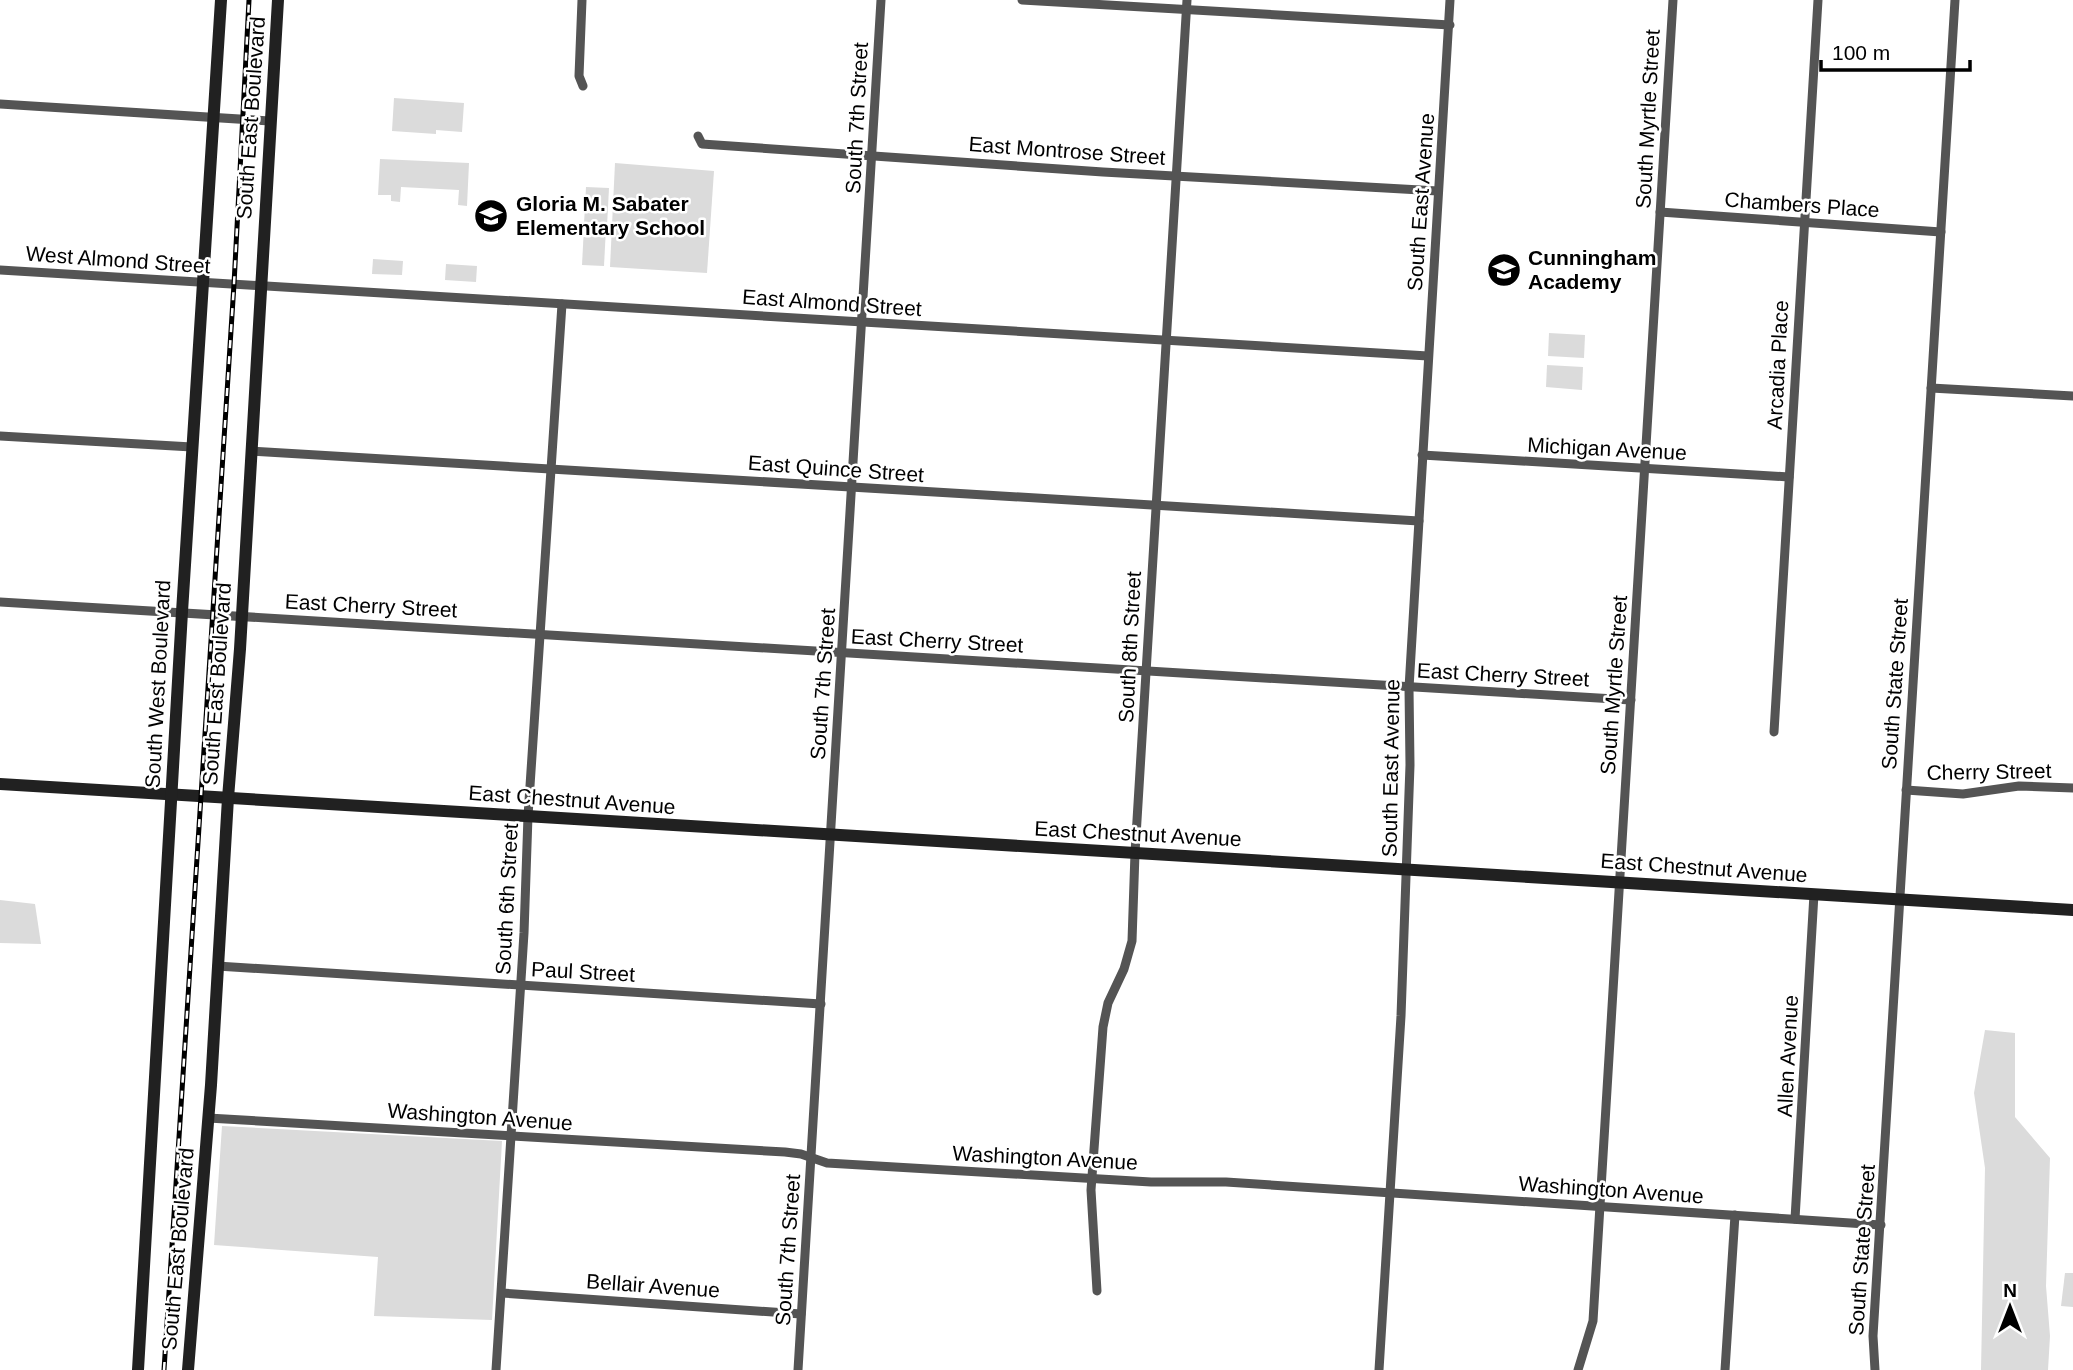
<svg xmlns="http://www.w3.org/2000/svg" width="2073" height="1370" font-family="Helvetica,sans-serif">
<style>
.green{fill:#dbdbdb}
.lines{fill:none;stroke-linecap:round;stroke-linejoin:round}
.street{stroke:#545454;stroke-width:9}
.secondary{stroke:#212121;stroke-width:12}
.rail-casing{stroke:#000;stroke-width:5}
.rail{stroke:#fff;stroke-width:2.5;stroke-dasharray:8;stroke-linecap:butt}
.labels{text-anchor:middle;stroke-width:5;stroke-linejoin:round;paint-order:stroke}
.street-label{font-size:21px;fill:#000;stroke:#fff}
.poi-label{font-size:21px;font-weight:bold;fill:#000;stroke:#fff;text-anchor:start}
</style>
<rect width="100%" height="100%" fill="#fff"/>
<!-- green -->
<g class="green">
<polygon points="394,98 464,103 462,132 436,130 436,134 392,131"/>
<polygon points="380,159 469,163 467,206 458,205 459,190 401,187 400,202 391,201 391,195 378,195"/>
<polygon points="615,163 714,171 707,273 610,267"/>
<polygon points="586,187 609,188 607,226 584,224"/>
<polygon points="584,227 606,228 604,266 582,265"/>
<polygon points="373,259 403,261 402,275 372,274"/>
<polygon points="446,264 477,266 476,282 445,280"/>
<polygon points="1549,333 1585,335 1584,358 1548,356"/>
<polygon points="1547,365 1583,367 1582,390 1546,387"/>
<polygon points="0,900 35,904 41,944 0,943"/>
<polygon points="1985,1030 2015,1033 2015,1117 2050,1158 2046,1286 2050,1336 2048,1370 1981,1370 1985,1168 1974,1093"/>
<polygon points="222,1126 502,1141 492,1320 374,1316 378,1257 214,1245"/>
<polygon points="2065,1273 2073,1273 2073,1307 2061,1306"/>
</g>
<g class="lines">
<!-- street -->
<g class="street">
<polyline points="582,0 579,76 583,86"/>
<polyline points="1022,0 1450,25"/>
<polyline points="0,104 270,121"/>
<polyline points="698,136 702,144 1103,172 1438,191"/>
<polyline points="1660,212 1941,232"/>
<polyline points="0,270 1428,356"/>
<polyline points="1931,388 2073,396"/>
<polyline points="0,436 192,447"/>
<polyline points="251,451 1419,521"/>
<polyline points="1422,455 1789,477"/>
<polyline points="0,602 1631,700"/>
<polyline points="1774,732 1818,0"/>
<polyline points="1906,790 1963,794 2019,786 2073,788"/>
<polyline points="217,966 821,1004"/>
<polyline points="208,1118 785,1152 801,1154 827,1163 1151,1182 1226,1182 1881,1225"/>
<polyline points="1795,1219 1814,894"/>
<polyline points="1097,1291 1091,1190 1103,1027 1108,1003 1124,969 1132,941 1135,853 1187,0"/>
<polyline points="502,1293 801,1314"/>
<polyline points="496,1370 524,933 528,816 562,304"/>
<polyline points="798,1370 881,0"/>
<polyline points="1379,1370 1401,1016 1410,765 1409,688 1450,0"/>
<polyline points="1578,1370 1593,1321 1673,0"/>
<polyline points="1725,1370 1735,1215"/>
<polyline points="1875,1370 1873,1336 1955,0"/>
</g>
<!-- secondary -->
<g class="secondary">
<polyline points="0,784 2073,910"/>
<polyline points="138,1370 182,612 221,0"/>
<polyline points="188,1370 211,1085 228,798 240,649 278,0"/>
</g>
<!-- rail casing -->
<g class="rail-casing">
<polyline id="rail" points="164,1370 234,284 249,0"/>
</g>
<!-- rail -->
<use href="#rail" class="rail"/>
</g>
<!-- icons -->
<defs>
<g id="school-disc" transform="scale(1.75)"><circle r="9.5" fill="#000" stroke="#fff"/><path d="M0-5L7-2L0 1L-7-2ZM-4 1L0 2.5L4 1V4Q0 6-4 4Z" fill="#fff"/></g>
</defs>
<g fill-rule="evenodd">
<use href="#school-disc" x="491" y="216"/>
<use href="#school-disc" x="1504" y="270"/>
</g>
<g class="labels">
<!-- street labels -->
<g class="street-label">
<text transform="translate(251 118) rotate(-86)" y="7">South East Boulevard</text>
<text transform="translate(857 118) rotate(-87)" y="7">South 7th Street</text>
<text transform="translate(1648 119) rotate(-87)" y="7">South Myrtle Street</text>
<text transform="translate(1067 151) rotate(4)" y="7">East Montrose Street</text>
<text transform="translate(1421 202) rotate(-86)" y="7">South East Avenue</text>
<text transform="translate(1802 205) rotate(4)" y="7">Chambers Place</text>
<text transform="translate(118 260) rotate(4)" y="7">West Almond Street</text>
<text transform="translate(832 303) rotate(4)" y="7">East Almond Street</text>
<text transform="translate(1778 365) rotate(-87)" y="7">Arcadia Place</text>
<text transform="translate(1607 449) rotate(3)" y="7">Michigan Avenue</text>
<text transform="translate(836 469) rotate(4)" y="7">East Quince Street</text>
<text transform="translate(371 606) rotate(3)" y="7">East Cherry Street</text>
<text transform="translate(937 641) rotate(3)" y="7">East Cherry Street</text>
<text transform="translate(1130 647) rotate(-87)" y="7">South 8th Street</text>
<text transform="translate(1503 675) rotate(3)" y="7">East Cherry Street</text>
<text transform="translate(158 684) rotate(-87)" y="7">South West Boulevard</text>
<text transform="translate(217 684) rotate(-86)" y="7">South East Boulevard</text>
<text transform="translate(823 684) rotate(-86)" y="7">South 7th Street</text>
<text transform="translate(1895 684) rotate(-86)" y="7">South State Street</text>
<text transform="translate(1614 685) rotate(-86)" y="7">South Myrtle Street</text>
<text transform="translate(1391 768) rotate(-89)" y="7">South East Avenue</text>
<text transform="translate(1989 772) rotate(-1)" y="7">Cherry Street</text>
<text transform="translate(572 800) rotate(4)" y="7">East Chestnut Avenue</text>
<text transform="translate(1138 834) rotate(3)" y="7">East Chestnut Avenue</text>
<text transform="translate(1704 868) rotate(4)" y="7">East Chestnut Avenue</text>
<text transform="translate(507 899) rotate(-87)" y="7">South 6th Street</text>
<text transform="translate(583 972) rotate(3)" y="7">Paul Street</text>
<text transform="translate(1788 1056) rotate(-87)" y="7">Allen Avenue</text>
<text transform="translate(480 1117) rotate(4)" y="7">Washington Avenue</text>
<text transform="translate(1045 1158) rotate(3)" y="7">Washington Avenue</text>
<text transform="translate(1611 1190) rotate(4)" y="7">Washington Avenue</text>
<text transform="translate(178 1249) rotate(-85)" y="7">South East Boulevard</text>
<text transform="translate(788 1250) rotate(-86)" y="7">South 7th Street</text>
<text transform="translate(1862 1250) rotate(-86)" y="7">South State Street</text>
<text transform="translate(653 1286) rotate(4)" y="7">Bellair Avenue</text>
</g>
<!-- poi labels -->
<g class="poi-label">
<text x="516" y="211">Gloria M. Sabater<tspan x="516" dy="24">Elementary School</tspan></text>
<text x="1528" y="265">Cunningham<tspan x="1528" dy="24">Academy</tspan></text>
</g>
</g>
<!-- north arrow -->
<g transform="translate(2010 1307)" stroke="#ffffff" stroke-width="5" paint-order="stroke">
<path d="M0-5L12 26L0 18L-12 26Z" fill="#000000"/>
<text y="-10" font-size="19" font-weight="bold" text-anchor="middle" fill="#000000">N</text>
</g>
<!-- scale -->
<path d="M1821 60v10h149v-10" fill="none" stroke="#000000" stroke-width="3.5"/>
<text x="1832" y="60" font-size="21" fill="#000000" stroke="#ffffff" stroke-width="5" paint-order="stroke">100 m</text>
</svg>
